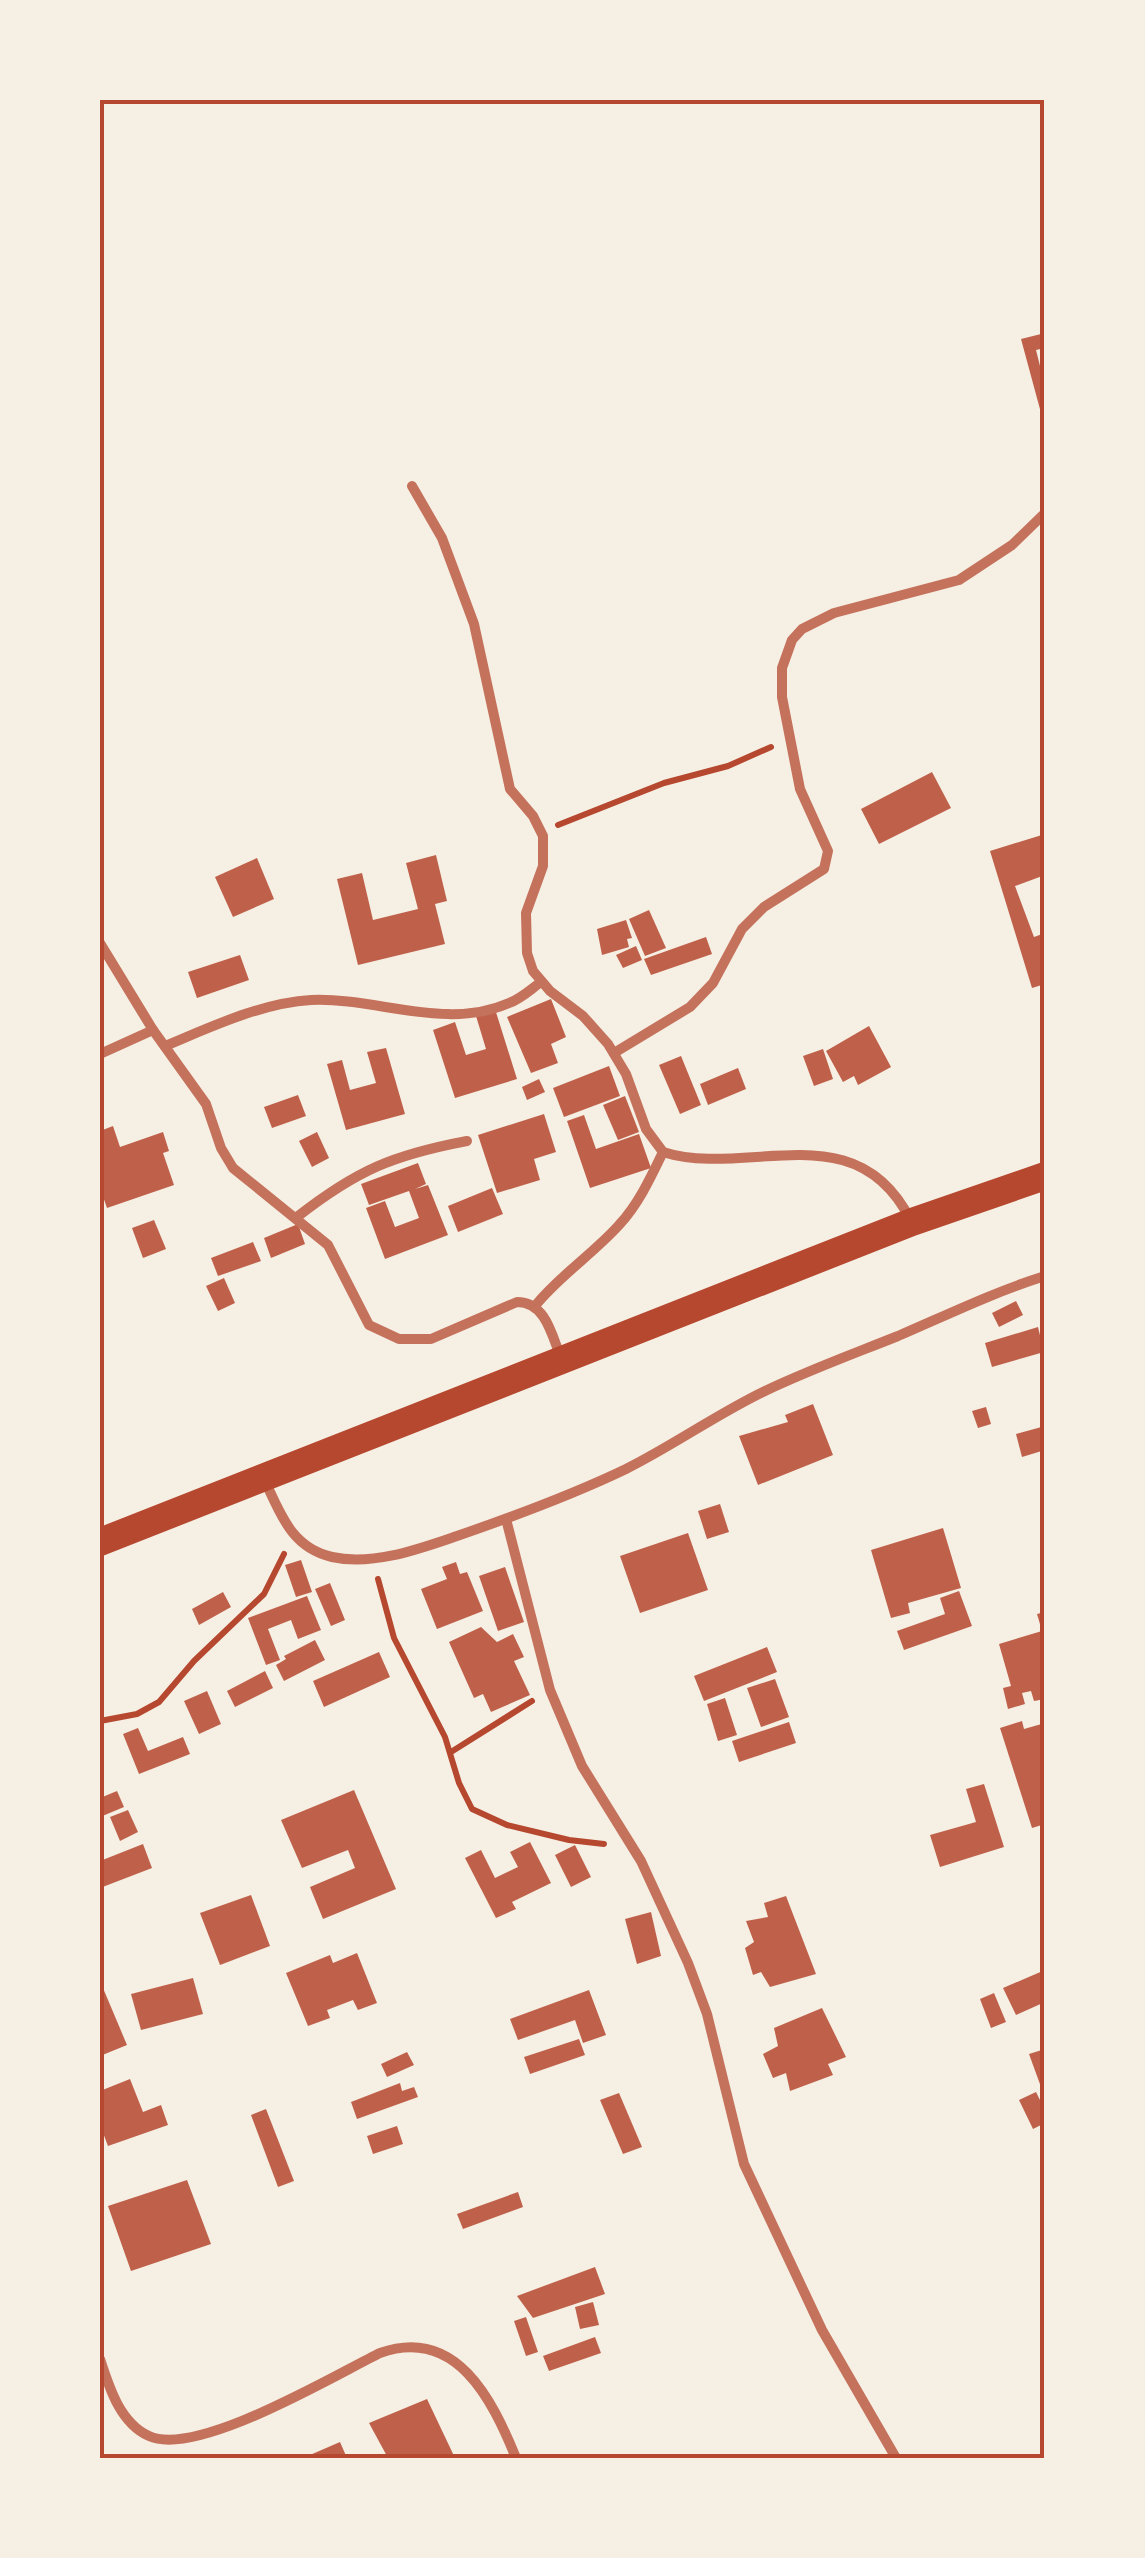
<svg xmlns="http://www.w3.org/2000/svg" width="1145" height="2558" font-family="'IBM Plex Sans',sans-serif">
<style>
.building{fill:#bf614a}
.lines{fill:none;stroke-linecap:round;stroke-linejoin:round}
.path{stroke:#b5482f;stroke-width:6}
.minor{stroke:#c5725c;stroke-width:10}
.trunk{stroke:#b5482f;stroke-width:28}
.neatline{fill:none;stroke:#b5482f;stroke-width:4}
</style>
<rect width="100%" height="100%" fill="#f6efe4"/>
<!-- building -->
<g class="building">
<polygon points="1045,333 1045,348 1036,350 1045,386 1044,424 1021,339"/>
<polygon points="932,772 951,808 879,844 861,809"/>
<polygon points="1045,834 1045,875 1015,886 1034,937 1045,933 1045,984 1032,988 990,851"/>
<polygon points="436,855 447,901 435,904 445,944 358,965 337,879 362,873 373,920 418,909 406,863"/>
<polygon points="257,858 274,899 233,917 215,877"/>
<polygon points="649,910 666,948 645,956 629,919"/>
<polygon points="626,920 632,938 627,939 629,947 602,955 597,929"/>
<polygon points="706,937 712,954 651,975 644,959"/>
<polygon points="636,946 642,960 623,968 616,955"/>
<polygon points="240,955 249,980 197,998 188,972"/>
<polygon points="551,999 566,1037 551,1044 558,1063 531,1073 507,1017"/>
<polygon points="495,1009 517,1079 455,1098 433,1030 455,1022 466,1055 486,1049 476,1016"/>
<polygon points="869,1026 891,1067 858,1085 854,1076 843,1082 826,1051"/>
<polygon points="386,1048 405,1114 346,1130 327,1064 342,1060 350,1090 376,1083 367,1052"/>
<polygon points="823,1049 833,1079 814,1086 803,1056"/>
<polygon points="681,1056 701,1105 680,1114 659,1065"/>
<polygon points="609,1066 620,1096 564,1117 553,1088"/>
<polygon points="738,1068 746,1089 708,1105 700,1084"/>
<polygon points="539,1079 545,1092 527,1100 522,1087"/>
<polygon points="298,1095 306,1116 272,1128 264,1107"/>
<polygon points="625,1096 639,1132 618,1140 603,1105"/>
<polygon points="544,1114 556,1152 534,1159 540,1180 497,1193 478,1135"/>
<polygon points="584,1115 596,1149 639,1134 651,1168 590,1188 567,1121"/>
<polygon points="113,1126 120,1147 163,1132 169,1151 163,1153 174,1185 107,1208 100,1188 100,1131"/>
<polygon points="317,1132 329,1158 312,1167 299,1141"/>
<polygon points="418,1163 426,1184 415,1189 428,1185 448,1235 385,1259 366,1208 385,1201 395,1227 419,1218 409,1191 369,1205 361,1184"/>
<polygon points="492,1188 503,1214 458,1232 448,1206"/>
<polygon points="154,1220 166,1249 143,1258 132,1228"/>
<polygon points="298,1224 305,1244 271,1258 264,1238"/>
<polygon points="253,1242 261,1261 218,1276 211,1258"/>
<polygon points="224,1278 235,1303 218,1311 206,1286"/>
<polygon points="1016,1301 1023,1315 999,1327 992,1313"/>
<polygon points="1038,1327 1044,1352 992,1367 985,1343"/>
<polygon points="813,1404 833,1455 758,1485 739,1436 788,1422 785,1415"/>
<polygon points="986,1407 991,1424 978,1428 972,1411"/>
<polygon points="1045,1426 1045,1450 1022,1457 1016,1434"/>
<polygon points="720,1504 729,1532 707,1539 698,1511"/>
<polygon points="943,1528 961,1588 908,1603 910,1613 891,1618 871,1550"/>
<polygon points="688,1533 708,1590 640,1613 620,1556"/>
<polygon points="301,1560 312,1592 296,1597 285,1565"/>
<polygon points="456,1562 460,1574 467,1572 483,1611 437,1629 421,1589 447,1579 442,1567"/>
<polygon points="505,1567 524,1622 498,1631 479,1576"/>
<polygon points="330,1583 345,1620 331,1626 315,1589"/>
<polygon points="959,1591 972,1626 904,1650 897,1631 945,1614 940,1598"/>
<polygon points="223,1592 231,1607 199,1625 192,1609"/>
<polygon points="307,1596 321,1630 298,1639 291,1620 268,1629 280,1660 266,1665 248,1618"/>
<polygon points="1045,1612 1045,1699 1034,1701 1031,1691 1022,1693 1025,1704 1008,1709 1003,1688 1011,1686 999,1644 1042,1631 1037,1614"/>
<polygon points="481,1627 497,1642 513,1634 524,1657 514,1661 530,1695 491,1712 483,1694 474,1698 449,1642"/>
<polygon points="315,1640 325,1660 284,1681 276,1665 286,1659 284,1656"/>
<polygon points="767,1647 777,1672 704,1701 694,1676"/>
<polygon points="379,1652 390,1677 324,1707 313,1681"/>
<polygon points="265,1671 273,1688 235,1707 227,1691"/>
<polygon points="775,1679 789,1717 761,1727 747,1688"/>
<polygon points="207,1691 221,1724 199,1734 184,1701"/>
<polygon points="725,1698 737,1735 718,1741 707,1704"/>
<polygon points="1022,1721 1024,1729 1045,1723 1045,1824 1032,1828 1000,1728"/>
<polygon points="789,1722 796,1743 739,1762 732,1741"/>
<polygon points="138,1728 148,1751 183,1737 190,1754 139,1774 123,1734"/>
<polygon points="984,1784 1004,1847 940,1867 930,1835 976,1822 966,1789"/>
<polygon points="354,1790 396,1889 323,1919 310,1887 355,1868 348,1850 302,1868 281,1820"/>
<polygon points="117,1791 124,1807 100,1817 100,1798"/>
<polygon points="128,1810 138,1832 120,1841 110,1817"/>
<polygon points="530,1842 551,1883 512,1902 516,1909 496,1918 465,1858 481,1850 495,1878 518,1867 510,1852"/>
<polygon points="143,1844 152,1868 100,1888 100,1861"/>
<polygon points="575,1845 591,1877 571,1887 555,1855"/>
<polygon points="251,1895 270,1946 220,1965 200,1913"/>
<polygon points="786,1896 816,1974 770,1987 761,1972 753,1975 745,1948 754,1942 746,1921 768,1917 764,1903"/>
<polygon points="651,1912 661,1956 637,1964 625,1919"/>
<polygon points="357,1953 377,2003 358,2010 353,2000 327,2010 330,2018 308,2026 286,1973 330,1955 333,1963"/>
<polygon points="1045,1970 1045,2002 1016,2015 1003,1988"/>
<polygon points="193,1978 203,2014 141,2030 131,1994"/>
<polygon points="100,1981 127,2045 100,2056"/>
<polygon points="589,1990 606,2035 583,2043 575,2020 518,2040 510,2019"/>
<polygon points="994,1993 1006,2022 991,2028 980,1999"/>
<polygon points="822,2008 846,2057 828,2064 833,2075 790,2091 786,2073 773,2078 763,2054 778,2046 774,2028"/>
<polygon points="579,2039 585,2055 530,2074 524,2057"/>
<polygon points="1045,2049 1045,2086 1041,2087 1029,2054"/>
<polygon points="407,2052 414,2065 387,2077 381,2064"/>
<polygon points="130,2079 143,2112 161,2105 168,2125 108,2146 100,2125 100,2091"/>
<polygon points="400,2083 402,2091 414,2087 418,2097 357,2119 351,2102"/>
<polygon points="1036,2092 1045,2110 1045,2123 1033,2129 1019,2100"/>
<polygon points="619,2093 642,2147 623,2154 600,2100"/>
<polygon points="266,2109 294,2181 278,2187 251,2115"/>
<polygon points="397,2126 403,2144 373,2154 367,2136"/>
<polygon points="187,2180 211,2244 131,2271 108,2206"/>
<polygon points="518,2192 523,2207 463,2229 457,2214"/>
<polygon points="595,2267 605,2294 533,2318 517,2296"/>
<polygon points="593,2302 599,2325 580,2329 575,2307"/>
<polygon points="526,2317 538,2352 526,2356 514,2321"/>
<polygon points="595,2337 601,2353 549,2371 543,2356"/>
<polygon points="427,2399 455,2458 388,2458 369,2423"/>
<polygon points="340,2442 347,2458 303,2458"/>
</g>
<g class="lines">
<!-- path -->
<g class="path">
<polyline points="558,825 664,783 728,766 771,747"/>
<polyline points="378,1579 394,1638 445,1737 459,1783 472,1809 507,1825 569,1840 604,1844"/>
<polyline points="100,1721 137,1714 159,1702 194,1661 264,1594 284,1554"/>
<polyline points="451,1752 532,1701"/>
</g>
<!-- minor -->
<g class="minor">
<path d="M412,486L442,538L474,624L510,789L533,816L543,836V866L526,913L527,953L533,971L550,991L583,1016L608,1044L626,1074L646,1129L663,1152C747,1179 856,1110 911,1221"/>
<path d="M100,943L153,1030L206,1104L221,1148L233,1168L328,1245L369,1325L399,1339H431L517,1302C546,1302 552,1336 561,1358"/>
<path d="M165,1046C211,1027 261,1003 311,1000C376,997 446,1031 509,1003C521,999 531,989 541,982"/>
<polyline points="614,1053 690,1007 713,983 742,929 764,907 824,869 828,851 800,789 782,697 782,668 792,640 802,629 834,613 959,580 1012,545 1045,513"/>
<polyline points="100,1054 153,1030"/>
<path d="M297,1217C357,1170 393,1155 467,1141"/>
<path d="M535,1306C559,1276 593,1254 619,1225C638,1205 651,1177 663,1152"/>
<path d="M265,1481C281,1515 292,1548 332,1557C373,1566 419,1549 457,1536C515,1516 572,1495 626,1469C674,1445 717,1414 765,1391C809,1370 853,1354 898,1336C947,1315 994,1292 1045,1276"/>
<polyline points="506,1519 550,1690 582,1766 641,1861 688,1963 707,2014 744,2164 822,2330 896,2458"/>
<path d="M100,2359C109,2387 120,2423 149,2436C196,2458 333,2376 380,2353C456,2326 492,2399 516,2458"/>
</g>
<!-- trunk -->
<polyline class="trunk" points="100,1542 912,1222 1045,1176"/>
</g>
<!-- border -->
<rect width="1145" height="2558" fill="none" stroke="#f6efe4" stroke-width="205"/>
<rect x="102" y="102" width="940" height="2354" class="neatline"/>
</svg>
